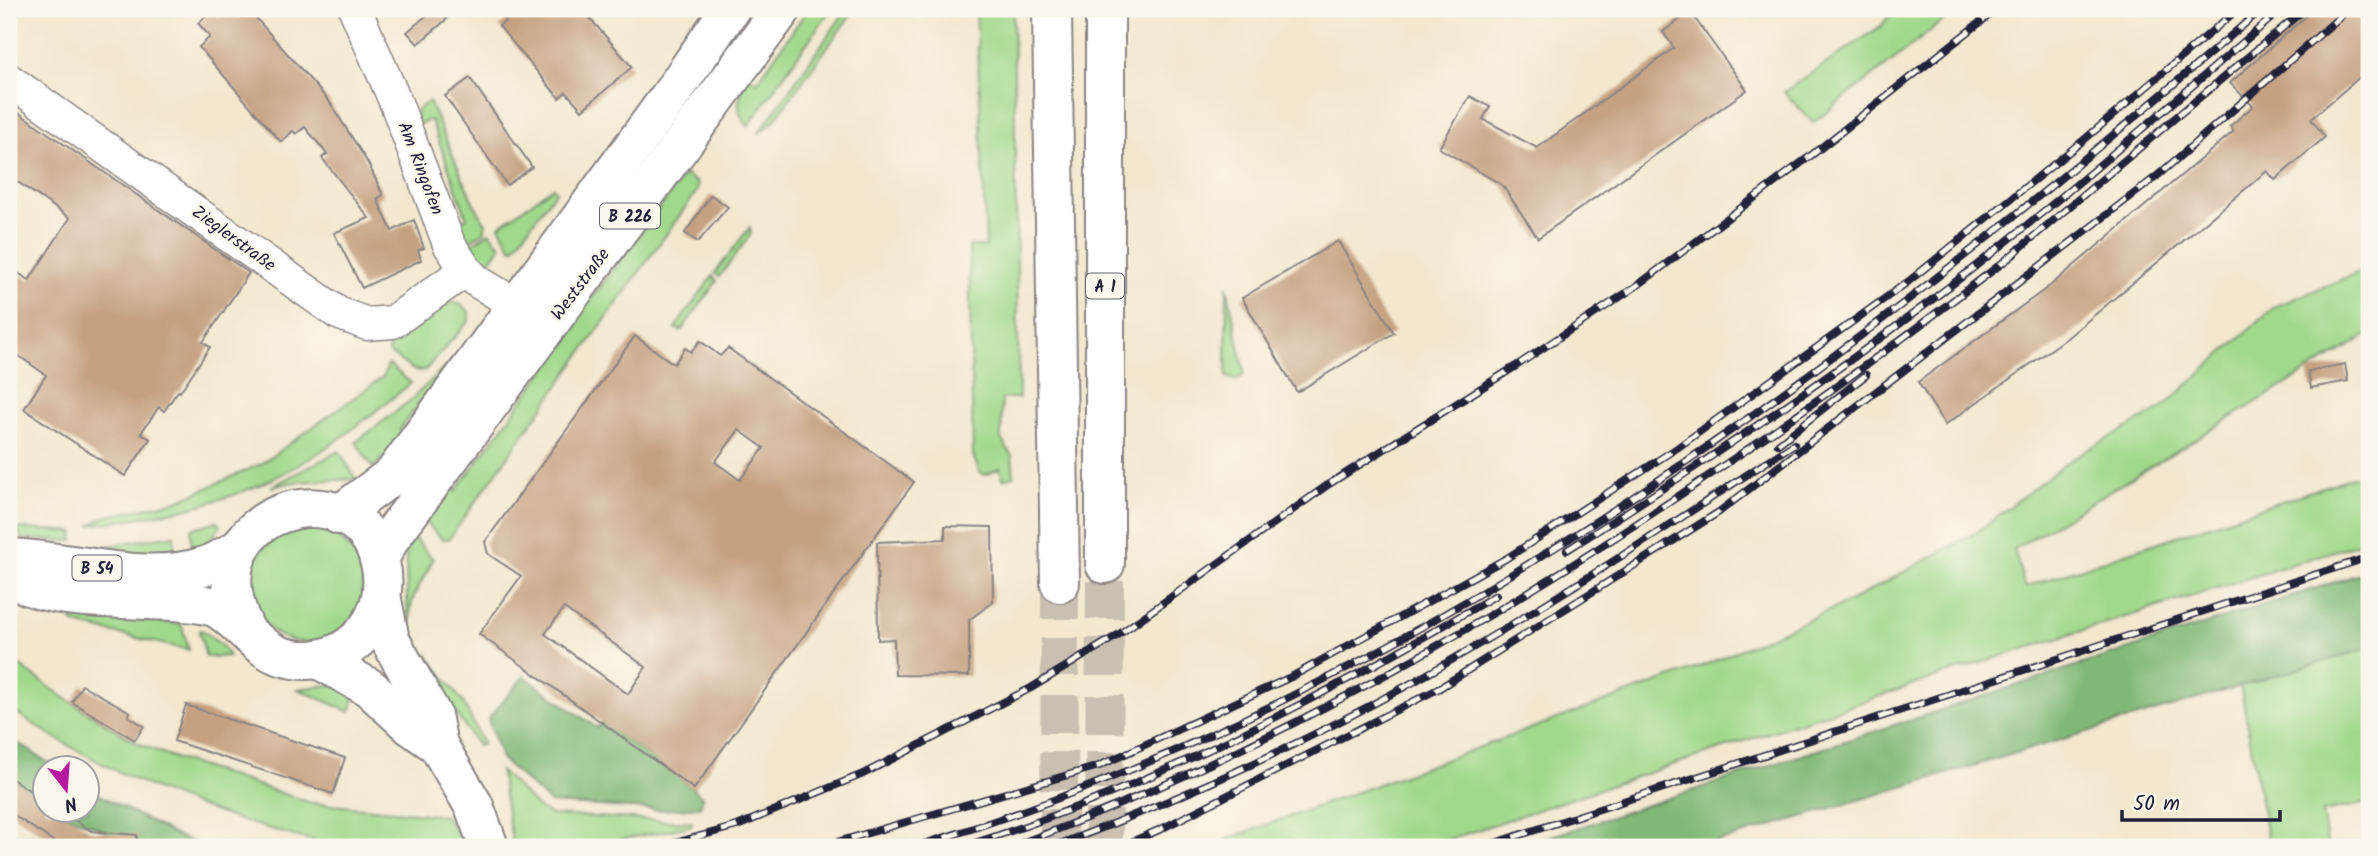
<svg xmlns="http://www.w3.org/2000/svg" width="2378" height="856" font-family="Kalam,sans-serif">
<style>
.green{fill:#a0d98b;stroke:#617e63;stroke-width:2}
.forest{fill:#80b977;stroke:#516e59;stroke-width:2}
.building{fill:#c5a181;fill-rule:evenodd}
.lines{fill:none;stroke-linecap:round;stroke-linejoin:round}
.highway-tunnel{stroke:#c9c0b1;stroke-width:38;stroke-dasharray:38 19;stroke-linecap:butt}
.minor-casing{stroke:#8a8484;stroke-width:35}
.major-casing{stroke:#8a8484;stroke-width:42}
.highway-casing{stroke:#8a8484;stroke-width:42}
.minor{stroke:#fff;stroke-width:32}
.major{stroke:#fff;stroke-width:38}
.highway{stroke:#fff;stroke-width:38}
.rail-casing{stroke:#22223b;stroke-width:8}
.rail{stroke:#fbf7ec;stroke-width:5;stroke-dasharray:16;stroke-linecap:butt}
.labels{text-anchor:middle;stroke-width:5;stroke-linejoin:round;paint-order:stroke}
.shield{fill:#fbf7ec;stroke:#636270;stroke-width:2}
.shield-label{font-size:16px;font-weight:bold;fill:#22223b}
.street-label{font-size:18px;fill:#22223b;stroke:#fbf7ec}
</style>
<rect width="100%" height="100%" fill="#fbf7ec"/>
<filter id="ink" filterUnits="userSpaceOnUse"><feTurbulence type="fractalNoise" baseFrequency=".0143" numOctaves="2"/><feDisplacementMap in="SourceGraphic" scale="14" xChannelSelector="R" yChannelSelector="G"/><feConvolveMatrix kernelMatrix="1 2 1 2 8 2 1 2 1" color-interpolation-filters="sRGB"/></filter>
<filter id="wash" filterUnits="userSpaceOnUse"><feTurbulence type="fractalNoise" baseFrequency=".00686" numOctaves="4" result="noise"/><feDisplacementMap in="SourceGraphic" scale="28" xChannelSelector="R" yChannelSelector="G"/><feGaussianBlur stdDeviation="1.57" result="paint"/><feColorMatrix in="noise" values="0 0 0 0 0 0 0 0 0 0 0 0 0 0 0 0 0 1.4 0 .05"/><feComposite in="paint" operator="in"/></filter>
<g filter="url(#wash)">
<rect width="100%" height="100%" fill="#f3e7ce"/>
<!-- green -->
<g class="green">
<polygon points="753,9 758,9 734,42 721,78 709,69"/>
<path d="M808,9H831L748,126C733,110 739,94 748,76L757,82Z"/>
<polygon points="847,9 855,9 773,122 758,134"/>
<polygon points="976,9 1013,9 1019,398 1002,398 1001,439 1012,456 1014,476 1003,479 1000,468 985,475 979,471 973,455 969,246 986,246"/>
<polygon points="1896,9 1958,9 1813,123 1784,92 1881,26"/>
<polygon points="429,101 473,202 486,224 484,232 464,244 452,224 467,218 431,120 415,125 417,110"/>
<polygon points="685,174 698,184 697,191 449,539 442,539 423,520 448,488 455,492 577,326 571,321 574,317 603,284"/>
<polygon points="553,187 556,191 514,248 511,247 499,226"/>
<polygon points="750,227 751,234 719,277 715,273"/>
<polygon points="489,232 501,246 487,265 467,248"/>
<polygon points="2369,268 2369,334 2014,549 2025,587 2353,477 2369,475 2369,540 1955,671 1426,847 1226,847 1225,840 1700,667 1851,601 1977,532 2071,459 2161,409 2274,307"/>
<polygon points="713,276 717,281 681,331 675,328"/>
<polygon points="1227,286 1244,370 1243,376 1235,380 1227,377 1226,370"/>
<polygon points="457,302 469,311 469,321 425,370 415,371 388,352 391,343 446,304"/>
<polygon points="463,350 446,379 440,376 400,429 405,433 373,468 356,442 411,400"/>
<path d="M388,364L411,383C370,416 328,451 280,475C221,506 155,516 90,525L104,517L177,501L261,464L383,377Z"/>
<polygon points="339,451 356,479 295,482 271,487"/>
<polygon points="217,521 221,526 212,538 192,552 191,529"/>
<polygon points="16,528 74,532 73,541 22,539"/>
<circle cx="306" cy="585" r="57"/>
<polygon points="174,535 175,556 158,558 87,549"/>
<path d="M412,536L433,559C419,592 406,592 412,634L408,639L406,553Z"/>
<polygon points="77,615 181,624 189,650 79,625 71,621"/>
<polygon points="202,630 222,646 229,656 206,657 199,631"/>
<polygon points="2369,648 2369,803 2322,812 2328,847 2269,847 2240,684"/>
<polygon points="427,654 463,702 483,744 478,746 420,659"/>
<path d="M9,658L69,701L135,742L172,757L311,803L445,816L466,847C420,847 373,850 327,843C308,841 289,834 270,829C176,803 89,763 9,708Z"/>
<polygon points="329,685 357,689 350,712 298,689"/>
<polygon points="500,771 541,810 552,815 692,822 692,826 583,847 513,847"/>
</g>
<!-- forest -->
<g class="forest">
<polygon points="2369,571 2369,648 1701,847 1518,847"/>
<polygon points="524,676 597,728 602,722 694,789 703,798 700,807 663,810 550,803 501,759 488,719"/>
<polygon points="9,737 56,768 46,768 45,801 9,777"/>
<path d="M88,789L175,835L206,847H125C116,844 115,837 108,833C95,824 75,821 60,811L88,810Z"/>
<polygon points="31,835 54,847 21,847"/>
</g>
<g id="blocks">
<!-- building -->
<g class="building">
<polygon points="228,9 241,16 248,9 329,101 368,163 383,195 377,199 392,231 414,220 424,248 418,250 421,260 362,288 334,233 369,218 322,158 327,154 305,127 296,134 293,131 281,142 199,47 210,37 198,23 212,11 217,17"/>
<polygon points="434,9 447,19 418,44 407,32"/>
<polygon points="496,9 582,9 632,67 582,110 566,92 559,98 499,26 506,21"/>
<polygon points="2314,9 2369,9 2369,69 2311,119 2325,137 2275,180 2267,171 2067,338 1945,425 1918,382 2051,285 2234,131 2230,126 2253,106 2230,83"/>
<polygon points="1690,12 1747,90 1538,238 1502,185 1439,148 1470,96 1490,107 1483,119 1537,148 1674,48 1663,32"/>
<polygon points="470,78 532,167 507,185 445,96"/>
<polygon points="9,106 249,273 203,342 210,347 180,392 178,391 164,411 159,407 141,433 150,439 125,476 24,409 46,375 9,349 9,267 29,280 70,218 9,176"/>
<polygon points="711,195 728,207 698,242 685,233"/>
<polygon points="1338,241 1394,333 1297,392 1242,298"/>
<path d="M635,336L674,364L685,348L691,352L700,341L720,356L728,348L914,482L694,789L479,634L521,576L488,554L485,542ZM739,430L764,448L740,480L715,462ZM564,608L646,667L628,694L545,634Z"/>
<polygon points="2345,364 2348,381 2311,388 2308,371"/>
<polygon points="945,526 992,527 993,602 969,620 969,676 895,675 894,639 878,640 877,542 945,539"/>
<polygon points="82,685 130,712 128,716 144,726 135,740 72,702"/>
<polygon points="186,705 345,758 333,794 174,741"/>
<polygon points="9,777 46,801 46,810 60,810 91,831 137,835 137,847 62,847 9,812"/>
</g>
</g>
</g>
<g filter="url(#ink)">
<use href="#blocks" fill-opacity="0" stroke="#8a8484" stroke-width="2"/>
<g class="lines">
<!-- highway-tunnel -->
<g class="highway-tunnel">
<polyline points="1059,847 1060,583"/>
<polyline points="1104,847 1105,564"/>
</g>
<!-- minor casing -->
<g class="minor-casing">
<g id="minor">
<polyline points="355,9 396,103 449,244 466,270 478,282 515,304"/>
<polyline points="9,80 338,313 367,324 393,322 466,270"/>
</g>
</g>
<!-- major casing -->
<g class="major-casing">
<g id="major">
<polyline points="339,515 394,474 670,96 730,9"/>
<path d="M9,558C73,560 142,586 205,566C217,562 228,554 239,549"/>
<polyline points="379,559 391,537 782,9"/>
<path d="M9,576C61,610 157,592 215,607C238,620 254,645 278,655C339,677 395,623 380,562C356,463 187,510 244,627"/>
<polyline points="382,600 390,640 432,715 438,745 474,806 489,847"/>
<polyline points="318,659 370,688 411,726 438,745"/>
</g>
</g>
<!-- highway casing -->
<g class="highway-casing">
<g id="highway">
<polyline points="1052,9 1060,583"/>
<polyline points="1105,9 1105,564"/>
</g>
</g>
<!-- minor -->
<use href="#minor" class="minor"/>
<!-- major -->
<use href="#major" class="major"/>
<!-- highway -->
<use href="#highway" class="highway"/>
<!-- rail casing -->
<g class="rail-casing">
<g id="rail">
<polyline points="2007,259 2305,9"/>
<polyline points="1778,444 1866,375"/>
<path d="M1567,550C1692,471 1814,389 1933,299C2053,208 2167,107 2282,9"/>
<polyline points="660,847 737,826 863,774 1031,688 1118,635 1329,484 1516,366 1638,285 1813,154 1997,9"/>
<polyline points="820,847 1099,766 1293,676 1507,558 1677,448 1909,281 2085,139 2238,9"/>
<path d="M914,847C1425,694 1863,352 2262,9"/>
<path d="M962,847C1150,789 1327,695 1496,595"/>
<path d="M1011,847C1372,715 1711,487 2014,254"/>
<path d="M1052,847C1173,802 1295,748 1408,685C1540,611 1667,527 1794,444"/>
<polyline points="1120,847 1161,829 1438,689 1719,512 2156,177 2349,9"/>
<polyline points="1483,847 2369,557"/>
</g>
</g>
<!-- rail -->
<use href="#rail" class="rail"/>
</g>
</g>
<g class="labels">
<!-- shield labels -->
<g class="shield">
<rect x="600" y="203.5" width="60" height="25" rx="5"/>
<rect x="1086" y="273.5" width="38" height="25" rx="5"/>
<rect x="72.5" y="555.5" width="49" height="25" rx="5"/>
</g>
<g class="shield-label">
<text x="630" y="222">B 226</text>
<text x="1105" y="292">A 1</text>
<text x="97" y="574">B 54</text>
</g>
<!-- street labels -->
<g class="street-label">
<text transform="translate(421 168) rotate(69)" y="6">Am Ringofen</text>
<text transform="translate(234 238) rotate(36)" y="6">Zieglerstraße</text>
<text transform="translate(580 284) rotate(-53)" y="6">Weststraße</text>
</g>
</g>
<!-- margin -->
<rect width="2378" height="856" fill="none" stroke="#fbf7ec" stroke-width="35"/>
<!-- north arrow -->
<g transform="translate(66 789) rotate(163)"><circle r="33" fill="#fbf7ec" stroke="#a4a2a5" stroke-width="2"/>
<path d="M0-5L12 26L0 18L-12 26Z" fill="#b5179e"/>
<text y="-10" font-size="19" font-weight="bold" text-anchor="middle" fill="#22223b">N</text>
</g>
<!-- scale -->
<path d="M2122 810v10h158v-10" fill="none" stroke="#22223b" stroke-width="3.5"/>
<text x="2133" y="810" font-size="21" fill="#22223b" stroke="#fbf7ec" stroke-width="5" paint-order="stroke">50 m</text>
</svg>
